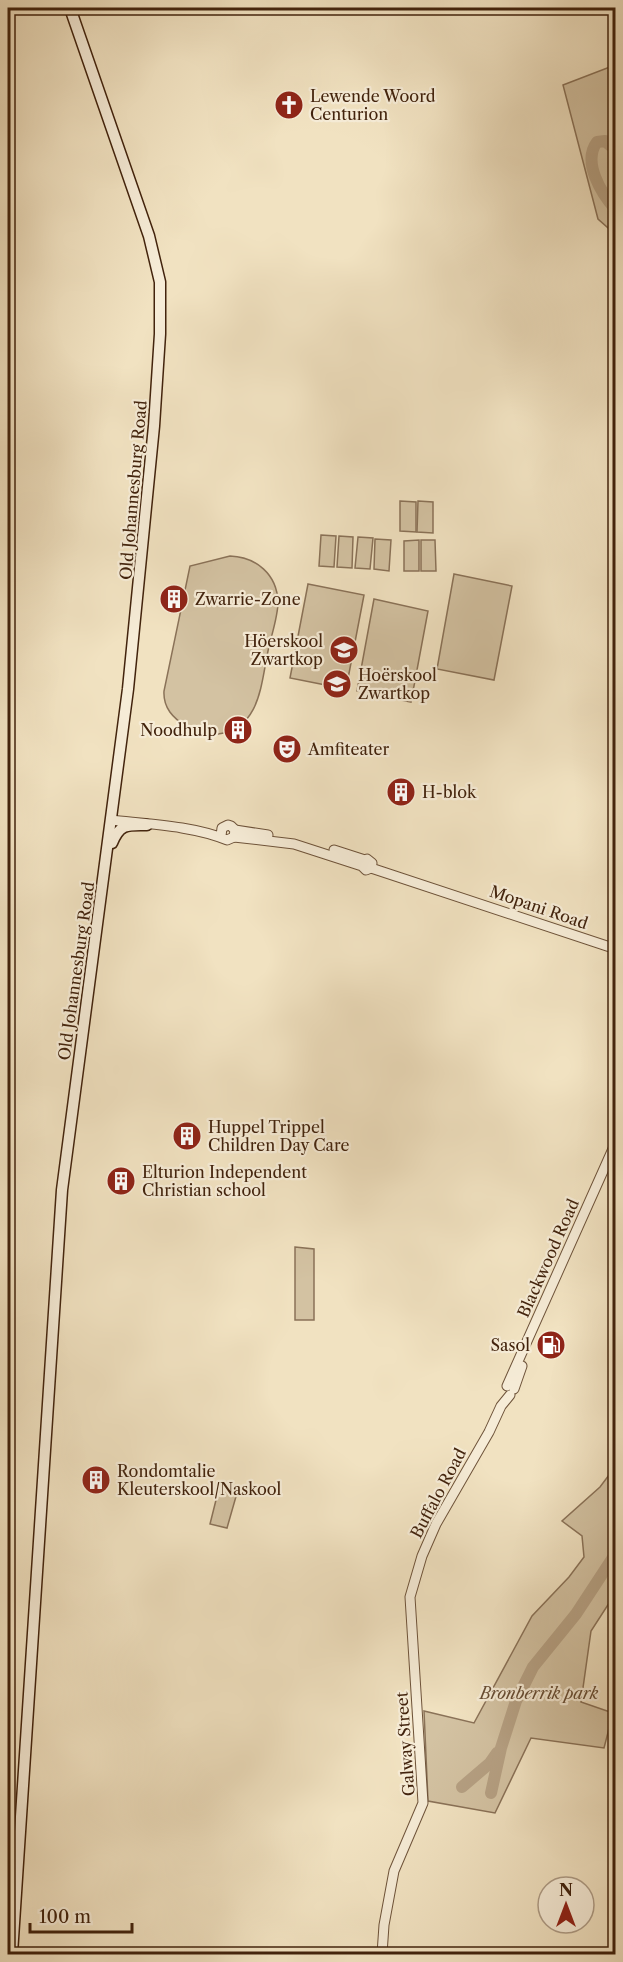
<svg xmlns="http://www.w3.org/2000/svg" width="623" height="1962" font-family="'Libre Caslon Text',serif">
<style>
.green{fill:#d3c2a2;stroke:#8a7258;stroke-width:1.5}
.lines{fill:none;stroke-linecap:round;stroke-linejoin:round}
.river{stroke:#b6a184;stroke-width:12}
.tertiary-casing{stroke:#6e533a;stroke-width:11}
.secondary-casing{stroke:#42230d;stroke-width:13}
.tertiary{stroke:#f6ecd7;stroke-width:9}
.secondary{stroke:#f6ecd7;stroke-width:10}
.labels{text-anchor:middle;stroke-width:4.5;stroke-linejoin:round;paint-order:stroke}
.poi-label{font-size:16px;fill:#42230d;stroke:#f6ecd7;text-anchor:start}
.street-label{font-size:16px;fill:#42230d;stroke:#f6ecd7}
.park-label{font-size:16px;font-style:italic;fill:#664b32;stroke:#f6ecd7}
</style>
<rect width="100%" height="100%" fill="#f1e2c1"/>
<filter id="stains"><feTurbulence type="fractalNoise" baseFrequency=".00333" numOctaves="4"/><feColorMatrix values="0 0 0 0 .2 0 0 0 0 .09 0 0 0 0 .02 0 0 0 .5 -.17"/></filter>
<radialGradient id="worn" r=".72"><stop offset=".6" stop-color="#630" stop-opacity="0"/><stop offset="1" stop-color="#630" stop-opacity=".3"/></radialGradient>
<!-- green -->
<g class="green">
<polygon points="615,65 616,65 615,234 598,219 563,85"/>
<polygon points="400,501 416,502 416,532 400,531"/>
<polygon points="418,501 433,502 433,533 417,532"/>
<polygon points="321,535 336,536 334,567 319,566"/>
<polygon points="339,536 353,537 352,568 337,567"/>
<polygon points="358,537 373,538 370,569 355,568"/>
<polygon points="375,539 391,540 389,571 374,569"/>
<polygon points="419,540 419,571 404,571 404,541"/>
<polygon points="421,540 435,540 436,571 421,571"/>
<path d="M230,556C256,557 277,574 278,602C278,617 271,636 268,651C261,684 260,729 218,734C207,736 196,734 187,727C173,718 163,708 164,691L190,566Z"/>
<polygon points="454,574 512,586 494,680 437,669"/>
<polygon points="308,584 364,595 346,689 290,678"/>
<polygon points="374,599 428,611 411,702 357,691"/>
<polygon points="295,1247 314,1249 314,1320 295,1320"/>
<polygon points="615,1467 615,1594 591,1631 581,1702 613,1713 604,1748 531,1738 495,1813 428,1801 424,1711 474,1723 532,1616 569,1577 584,1557 582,1536 562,1521 600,1487"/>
<polygon points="219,1488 237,1493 227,1528 210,1524"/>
</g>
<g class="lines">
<!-- river -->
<g class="river">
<path d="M616,150L605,141L597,142C582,162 601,193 616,210"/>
<polyline points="462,1787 490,1763 497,1753"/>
<polyline points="491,1793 501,1748 516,1701 533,1667 576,1614 616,1553"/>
</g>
<!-- tertiary casing -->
<g class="tertiary-casing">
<g id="tertiary">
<path d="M111,820C147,824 195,826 227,840L234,837L235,830L231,826L228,825L222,828L221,836"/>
<polyline points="235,830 268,835"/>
<polyline points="234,837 294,844 362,866 366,870 371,868 372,863 367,859 363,861 362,866"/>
<polyline points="334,850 365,860"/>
<polyline points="371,868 616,949"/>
<polyline points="507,1386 616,1142"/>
<polyline points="514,1389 522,1366"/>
<polyline points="382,1954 384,1925 394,1871 423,1803 410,1597 422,1556 436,1524 489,1432 501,1406 510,1395"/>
</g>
</g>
<!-- secondary casing -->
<g class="secondary-casing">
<g id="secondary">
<path d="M112,843C120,823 128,825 147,825"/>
<polyline points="12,1954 62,1190 128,689 154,426 160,334 160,282 149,236 70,8"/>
</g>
</g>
<!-- tertiary -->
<use href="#tertiary" class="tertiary"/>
<!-- secondary -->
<use href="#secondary" class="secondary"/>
</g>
<!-- icons -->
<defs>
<g id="church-disc" transform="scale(1.5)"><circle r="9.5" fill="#8f2418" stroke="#f6ecd7"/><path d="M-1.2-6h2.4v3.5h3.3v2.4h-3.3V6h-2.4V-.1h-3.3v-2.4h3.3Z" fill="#fff"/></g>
<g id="building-disc" transform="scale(1.5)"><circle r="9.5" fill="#8f2418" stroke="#f6ecd7"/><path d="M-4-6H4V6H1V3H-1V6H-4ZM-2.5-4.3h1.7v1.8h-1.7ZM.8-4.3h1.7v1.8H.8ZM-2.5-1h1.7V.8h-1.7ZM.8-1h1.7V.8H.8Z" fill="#fff"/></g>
<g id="school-disc" transform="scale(1.5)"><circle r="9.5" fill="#8f2418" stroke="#f6ecd7"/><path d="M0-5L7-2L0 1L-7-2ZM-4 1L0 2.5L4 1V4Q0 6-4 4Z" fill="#fff"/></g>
<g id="theatre-disc" transform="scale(1.5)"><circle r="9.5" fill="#8f2418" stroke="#f6ecd7"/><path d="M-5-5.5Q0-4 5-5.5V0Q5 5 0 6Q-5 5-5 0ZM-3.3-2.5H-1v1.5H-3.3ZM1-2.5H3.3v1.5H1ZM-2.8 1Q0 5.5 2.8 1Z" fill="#fff"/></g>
<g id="fuel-disc" transform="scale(1.5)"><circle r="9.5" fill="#8f2418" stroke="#f6ecd7"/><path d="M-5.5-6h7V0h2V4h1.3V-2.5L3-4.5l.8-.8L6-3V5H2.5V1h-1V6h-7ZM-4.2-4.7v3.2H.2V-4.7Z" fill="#fff"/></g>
</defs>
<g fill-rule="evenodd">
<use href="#church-disc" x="289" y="105"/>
<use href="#building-disc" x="174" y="599"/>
<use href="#school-disc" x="344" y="650"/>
<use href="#school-disc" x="337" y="684"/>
<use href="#building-disc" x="238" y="730"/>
<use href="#theatre-disc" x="287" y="749"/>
<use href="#building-disc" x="401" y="792"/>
<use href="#building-disc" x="187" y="1136"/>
<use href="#building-disc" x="121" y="1181"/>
<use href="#fuel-disc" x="551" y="1345"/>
<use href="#building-disc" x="96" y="1480"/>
</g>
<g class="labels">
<!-- poi labels -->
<g class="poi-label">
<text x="310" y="102">Lewende Woord<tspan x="310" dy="18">Centurion</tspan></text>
<text x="195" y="605">Zwarrie-Zone</text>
<text x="323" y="647" text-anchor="end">Höerskool<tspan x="323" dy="18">Zwartkop</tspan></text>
<text x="358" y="681">Hoërskool<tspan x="358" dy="18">Zwartkop</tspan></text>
<text x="217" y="736" text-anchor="end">Noodhulp</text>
<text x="308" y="755">Amfiteater</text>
<text x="422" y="798">H-blok</text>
<text x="208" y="1133">Huppel Trippel<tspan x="208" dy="18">Children Day Care</tspan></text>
<text x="142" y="1178">Elturion Independent<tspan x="142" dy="18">Christian school</tspan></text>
<text x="530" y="1351" text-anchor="end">Sasol</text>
<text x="117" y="1477">Rondomtalie<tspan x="117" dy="18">Kleuterskool/Naskool</tspan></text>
</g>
<!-- street labels -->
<g class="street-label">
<text transform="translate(133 490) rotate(-85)" y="6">Old Johannesburg Road</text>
<text transform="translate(539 907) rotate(19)" y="6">Mopani Road</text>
<text transform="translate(76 971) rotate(-82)" y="6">Old Johannesburg Road</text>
<text transform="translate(548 1258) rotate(-66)" y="6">Blackwood Road</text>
<text transform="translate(438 1493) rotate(-62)" y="6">Buffalo Road</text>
<text transform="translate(405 1744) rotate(-94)" y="6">Galway Street</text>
</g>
<!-- park labels -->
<g class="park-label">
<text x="539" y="1699">Bronberrik park</text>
</g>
</g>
<!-- margin -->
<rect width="623" height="1962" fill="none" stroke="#f1e2c1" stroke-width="30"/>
<rect x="9" y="9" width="605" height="1944" fill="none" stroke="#42230d" stroke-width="3"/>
<rect x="15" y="15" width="593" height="1932" fill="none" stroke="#42230d" stroke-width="1.5"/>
<!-- north arrow -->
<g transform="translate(566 1905)"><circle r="28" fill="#f6ecd7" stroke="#ae9c86" stroke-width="1.5"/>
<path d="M0-4.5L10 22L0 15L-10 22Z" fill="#8f2418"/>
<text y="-9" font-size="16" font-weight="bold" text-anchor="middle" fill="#42230d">N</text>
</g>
<!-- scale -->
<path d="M30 1923v9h102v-9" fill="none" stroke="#42230d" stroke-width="3"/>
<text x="39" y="1923" font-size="18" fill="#42230d" stroke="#f6ecd7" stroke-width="4.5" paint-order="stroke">100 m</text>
<rect width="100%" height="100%" filter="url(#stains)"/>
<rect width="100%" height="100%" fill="url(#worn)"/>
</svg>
